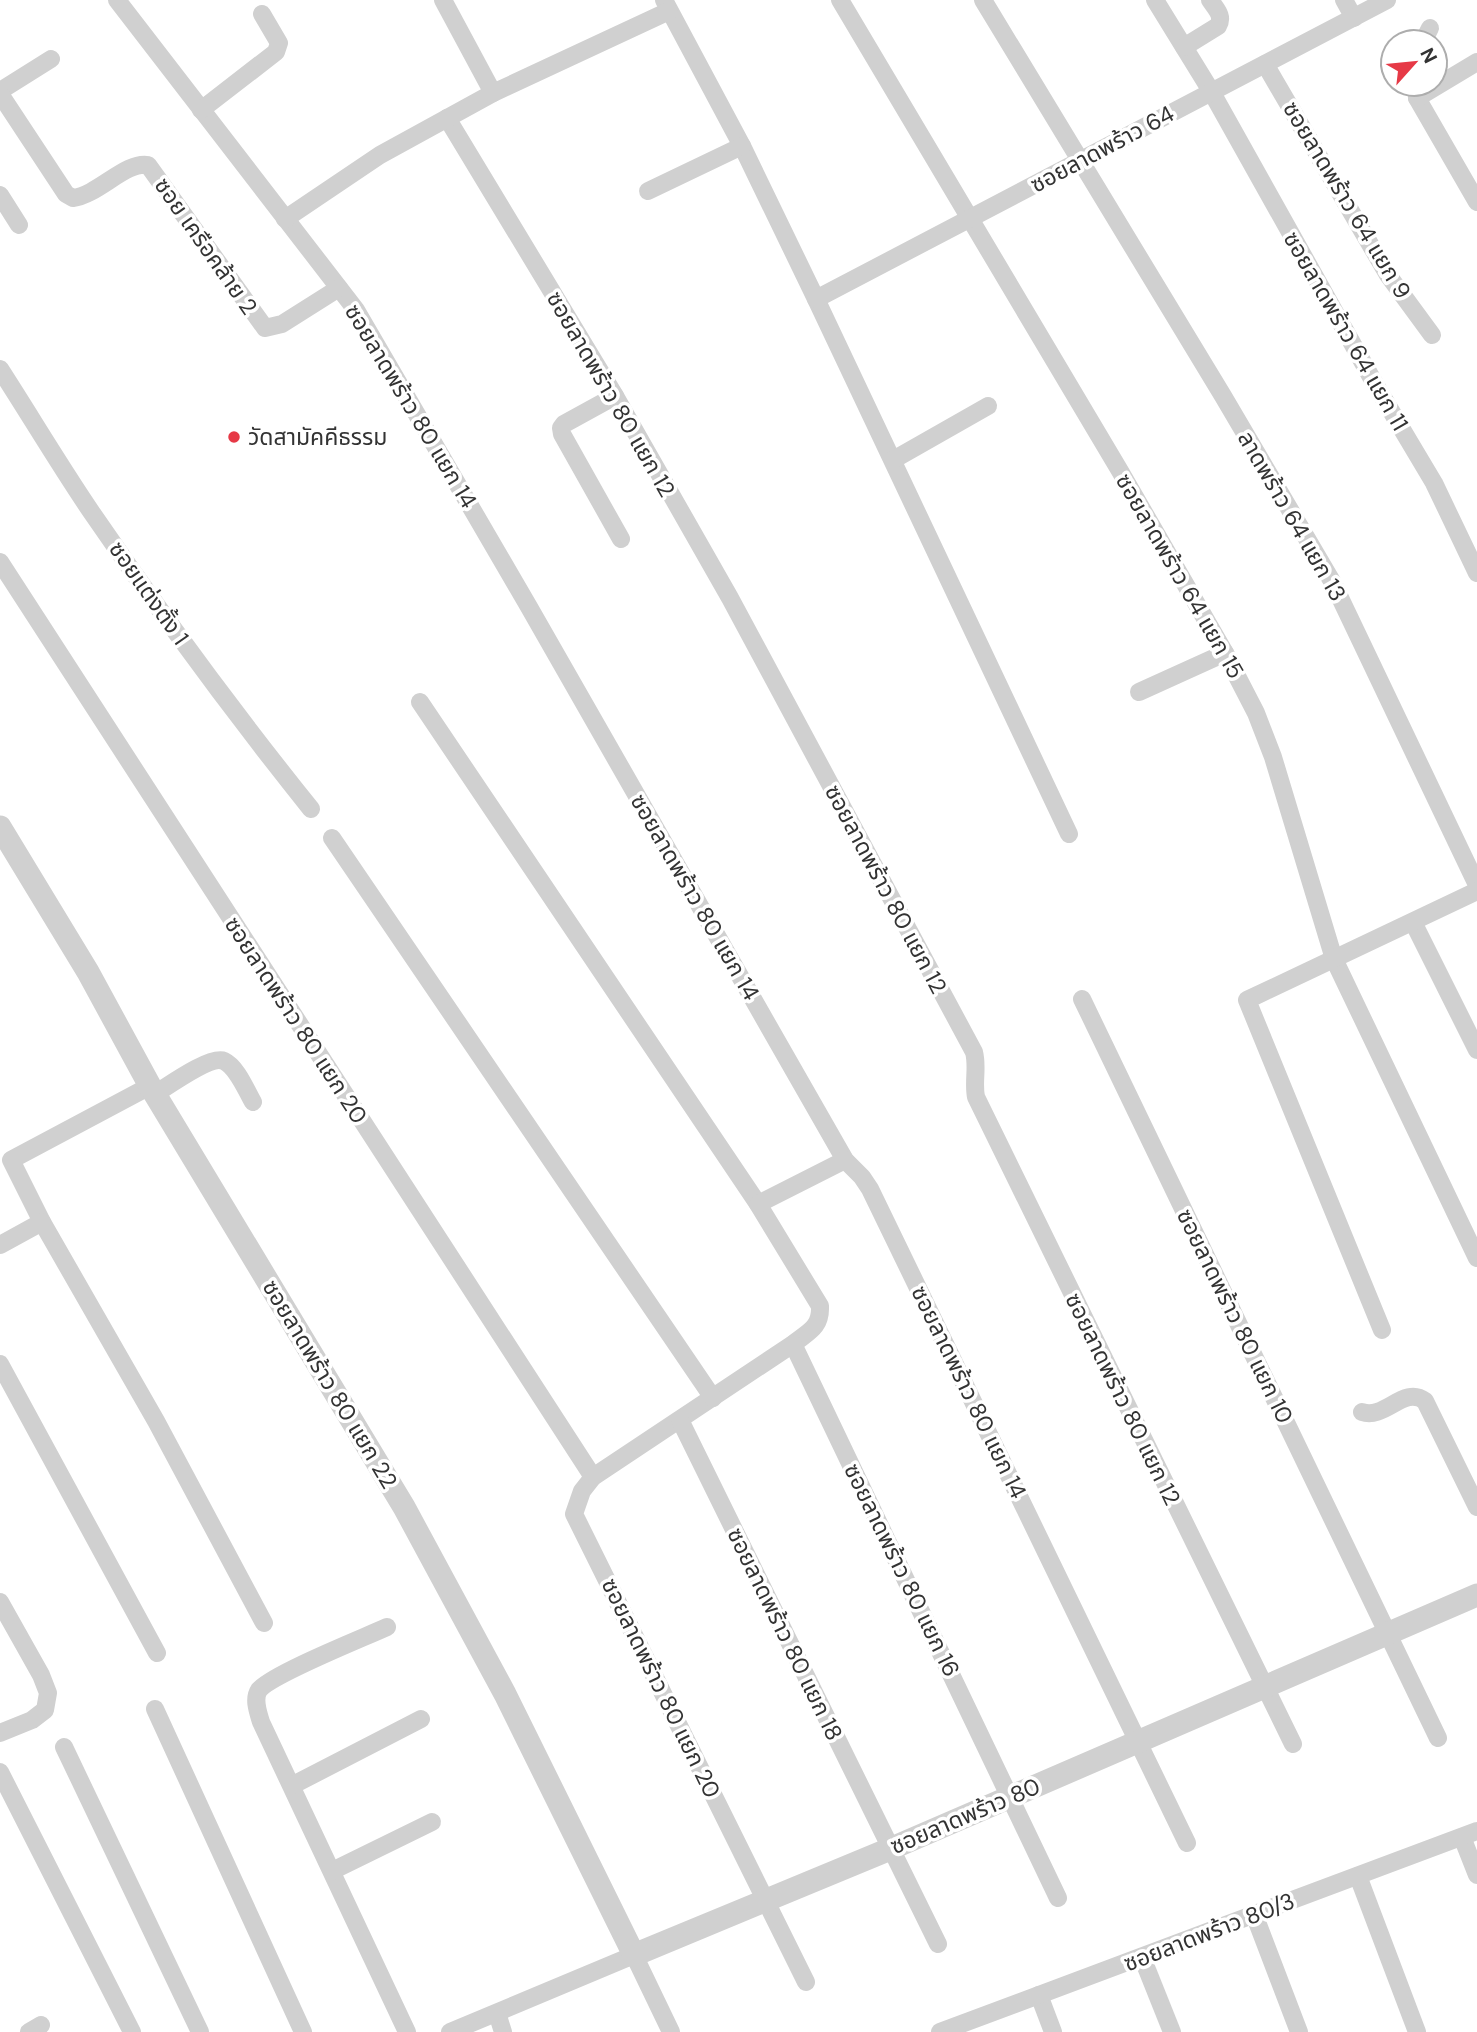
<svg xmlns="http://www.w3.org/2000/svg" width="1477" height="2032" font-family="'DM Sans','Noto Sans Thai',sans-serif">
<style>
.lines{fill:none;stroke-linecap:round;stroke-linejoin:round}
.minor{stroke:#d0d0d0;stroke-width:18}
.tertiary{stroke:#d0d0d0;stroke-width:23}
.poi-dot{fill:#e63946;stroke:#fff;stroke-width:2.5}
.labels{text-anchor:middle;stroke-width:7;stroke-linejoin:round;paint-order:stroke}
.street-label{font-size:23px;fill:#333;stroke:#fff}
.poi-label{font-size:23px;fill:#333;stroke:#fff;text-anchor:start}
</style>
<rect width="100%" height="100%" fill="#fff"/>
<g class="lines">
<!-- minor -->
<g class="minor">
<polyline points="117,0 356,310 529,607 845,1160 862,1177 870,1189 1187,1843"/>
<polyline points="443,0 493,93"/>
<polyline points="664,0 742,146 816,299 1069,834"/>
<polyline points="840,0 1120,471 1225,653 1256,713 1273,757 1334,959 1477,1258"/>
<polyline points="983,0 1223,396 1333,583 1477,885"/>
<polyline points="1155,0 1211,91 1375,384 1434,483 1477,573"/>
<polyline points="1344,0 1354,18"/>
<polyline points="1423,42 1430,28"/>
<path d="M1184,47L1218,26C1224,16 1216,9 1210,0"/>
<polyline points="1265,64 1388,275 1432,335"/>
<polyline points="1416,84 1417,98 1477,202"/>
<polyline points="0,91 51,59"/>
<path d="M0,94L66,194L73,198C98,195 126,161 148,165L265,328L282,324L339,288"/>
<polyline points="1417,98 1477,62"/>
<polyline points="201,110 276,52 279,43 262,14"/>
<path d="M447,118L615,396L730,598L974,1052C978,1067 973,1082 976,1097L1293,1744"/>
<polyline points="648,191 742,146"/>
<polyline points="0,195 19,225"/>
<polyline points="285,219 380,155 493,93 669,11"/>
<polyline points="816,299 1387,0"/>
<path d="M0,369C31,417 60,466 92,513C161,614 234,713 311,809"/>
<polyline points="615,396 564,424 561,428 562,434 621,539"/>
<polyline points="893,460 988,406"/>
<polyline points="0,562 593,1477"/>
<polyline points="1139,692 1225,653"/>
<path d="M420,702L758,1204L820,1306C821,1328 808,1332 793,1344L593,1477L582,1491L574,1514L806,1982"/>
<polyline points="332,838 713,1398"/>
<polyline points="1413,922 1477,1050"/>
<polyline points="1082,999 1438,1738"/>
<polyline points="150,1086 11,1160 42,1222 156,1421 264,1623"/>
<path d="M155,1094C168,1086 211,1055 224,1061C237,1067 246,1090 253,1102"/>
<polyline points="758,1204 845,1160"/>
<polyline points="0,1245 42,1222"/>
<polyline points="1382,1330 1247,1000 1477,891"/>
<polyline points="793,1344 1058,1898"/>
<polyline points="0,1364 157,1653"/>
<path d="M1362,1412C1385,1420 1404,1385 1425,1401L1477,1507"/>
<polyline points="680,1420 938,1944"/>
<polyline points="0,1602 41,1675 48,1693 45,1710 32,1720 0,1733"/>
<path d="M387,1627C363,1638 272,1674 259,1690C253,1699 258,1712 261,1722L407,2032"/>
<polyline points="155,1709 303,2032"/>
<polyline points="64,1747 200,2032"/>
<polyline points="0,1772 132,2032"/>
<polyline points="293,1785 421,1719"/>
<polyline points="1462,1837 1477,1875"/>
<polyline points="332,1871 432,1822"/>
<polyline points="1358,1876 1417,2032"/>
<polyline points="1254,1914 1299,2032"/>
<polyline points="1142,1957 1172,2032"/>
<polyline points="1039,1995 1053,2032"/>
<polyline points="497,2013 503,2032"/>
<polyline points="29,2032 41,2025"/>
<polyline points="450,2032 634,1955 671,2032"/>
<polyline points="940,2032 1477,1831"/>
</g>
<!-- tertiary -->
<polyline class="tertiary" points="0,827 88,972 150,1086 404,1507 505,1694 634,1955 890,1849 1477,1595"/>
</g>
<!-- markers -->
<circle class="poi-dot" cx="234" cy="437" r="7"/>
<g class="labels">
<!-- street labels -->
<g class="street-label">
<text transform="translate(1102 149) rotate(-28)" y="8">ซอยลาดพร้าว 64</text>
<text transform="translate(1347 200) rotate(59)" y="8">ซอยลาดพร้าว 64 แยก 9</text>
<text transform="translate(206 246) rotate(55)" y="8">ซอย เครือคล้าย 2</text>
<text transform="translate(1346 331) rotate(60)" y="8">ซอยลาดพร้าว 64 แยก 11</text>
<text transform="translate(611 394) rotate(60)" y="8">ซอยลาดพร้าว 80 แยก 12</text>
<text transform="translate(411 406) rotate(59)" y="8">ซอยลาดพร้าว 80 แยก 14</text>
<text transform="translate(1292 516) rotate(60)" y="8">ลาดพร้าว 64 แยก 13</text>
<text transform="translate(1180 576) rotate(60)" y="8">ซอยลาดพร้าว 64 แยก 15</text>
<text transform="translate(149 593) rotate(55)" y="8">ซอยแต่งตั้ง 1</text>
<text transform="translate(886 889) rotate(62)" y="8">ซอยลาดพร้าว 80 แยก 12</text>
<text transform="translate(695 897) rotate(60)" y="8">ซอยลาดพร้าว 80 แยก 14</text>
<text transform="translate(296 1020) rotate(57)" y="8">ซอยลาดพร้าว 80 แยก 20</text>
<text transform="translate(1235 1316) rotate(64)" y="8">ซอยลาดพร้าว 80 แยก 10</text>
<text transform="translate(330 1384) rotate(59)" y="8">ซอยลาดพร้าว 80 แยก 22</text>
<text transform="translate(969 1392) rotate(64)" y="8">ซอยลาดพร้าว 80 แยก 14</text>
<text transform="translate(1123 1399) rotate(64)" y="8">ซอยลาดพร้าว 80 แยก 12</text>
<text transform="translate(902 1570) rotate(64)" y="8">ซอยลาดพร้าว 80 แยก 16</text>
<text transform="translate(785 1634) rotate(64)" y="8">ซอยลาดพร้าว 80 แยก 18</text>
<text transform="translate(661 1688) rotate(64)" y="8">ซอยลาดพร้าว 80 แยก 20</text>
<text transform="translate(965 1816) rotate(-23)" y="8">ซอยลาดพร้าว 80</text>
<text transform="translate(1209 1932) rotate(-21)" y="8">ซอยลาดพร้าว 80/3</text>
</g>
<!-- poi labels -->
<g class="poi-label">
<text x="248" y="445">วัดสามัคคีธรรม</text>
</g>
</g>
<!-- north arrow -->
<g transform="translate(1414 63) rotate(63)"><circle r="33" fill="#ffffff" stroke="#adadad" stroke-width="2"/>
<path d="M0-5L12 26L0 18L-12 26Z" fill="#e63946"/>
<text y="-10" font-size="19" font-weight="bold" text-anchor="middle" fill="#333333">N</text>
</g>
</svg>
